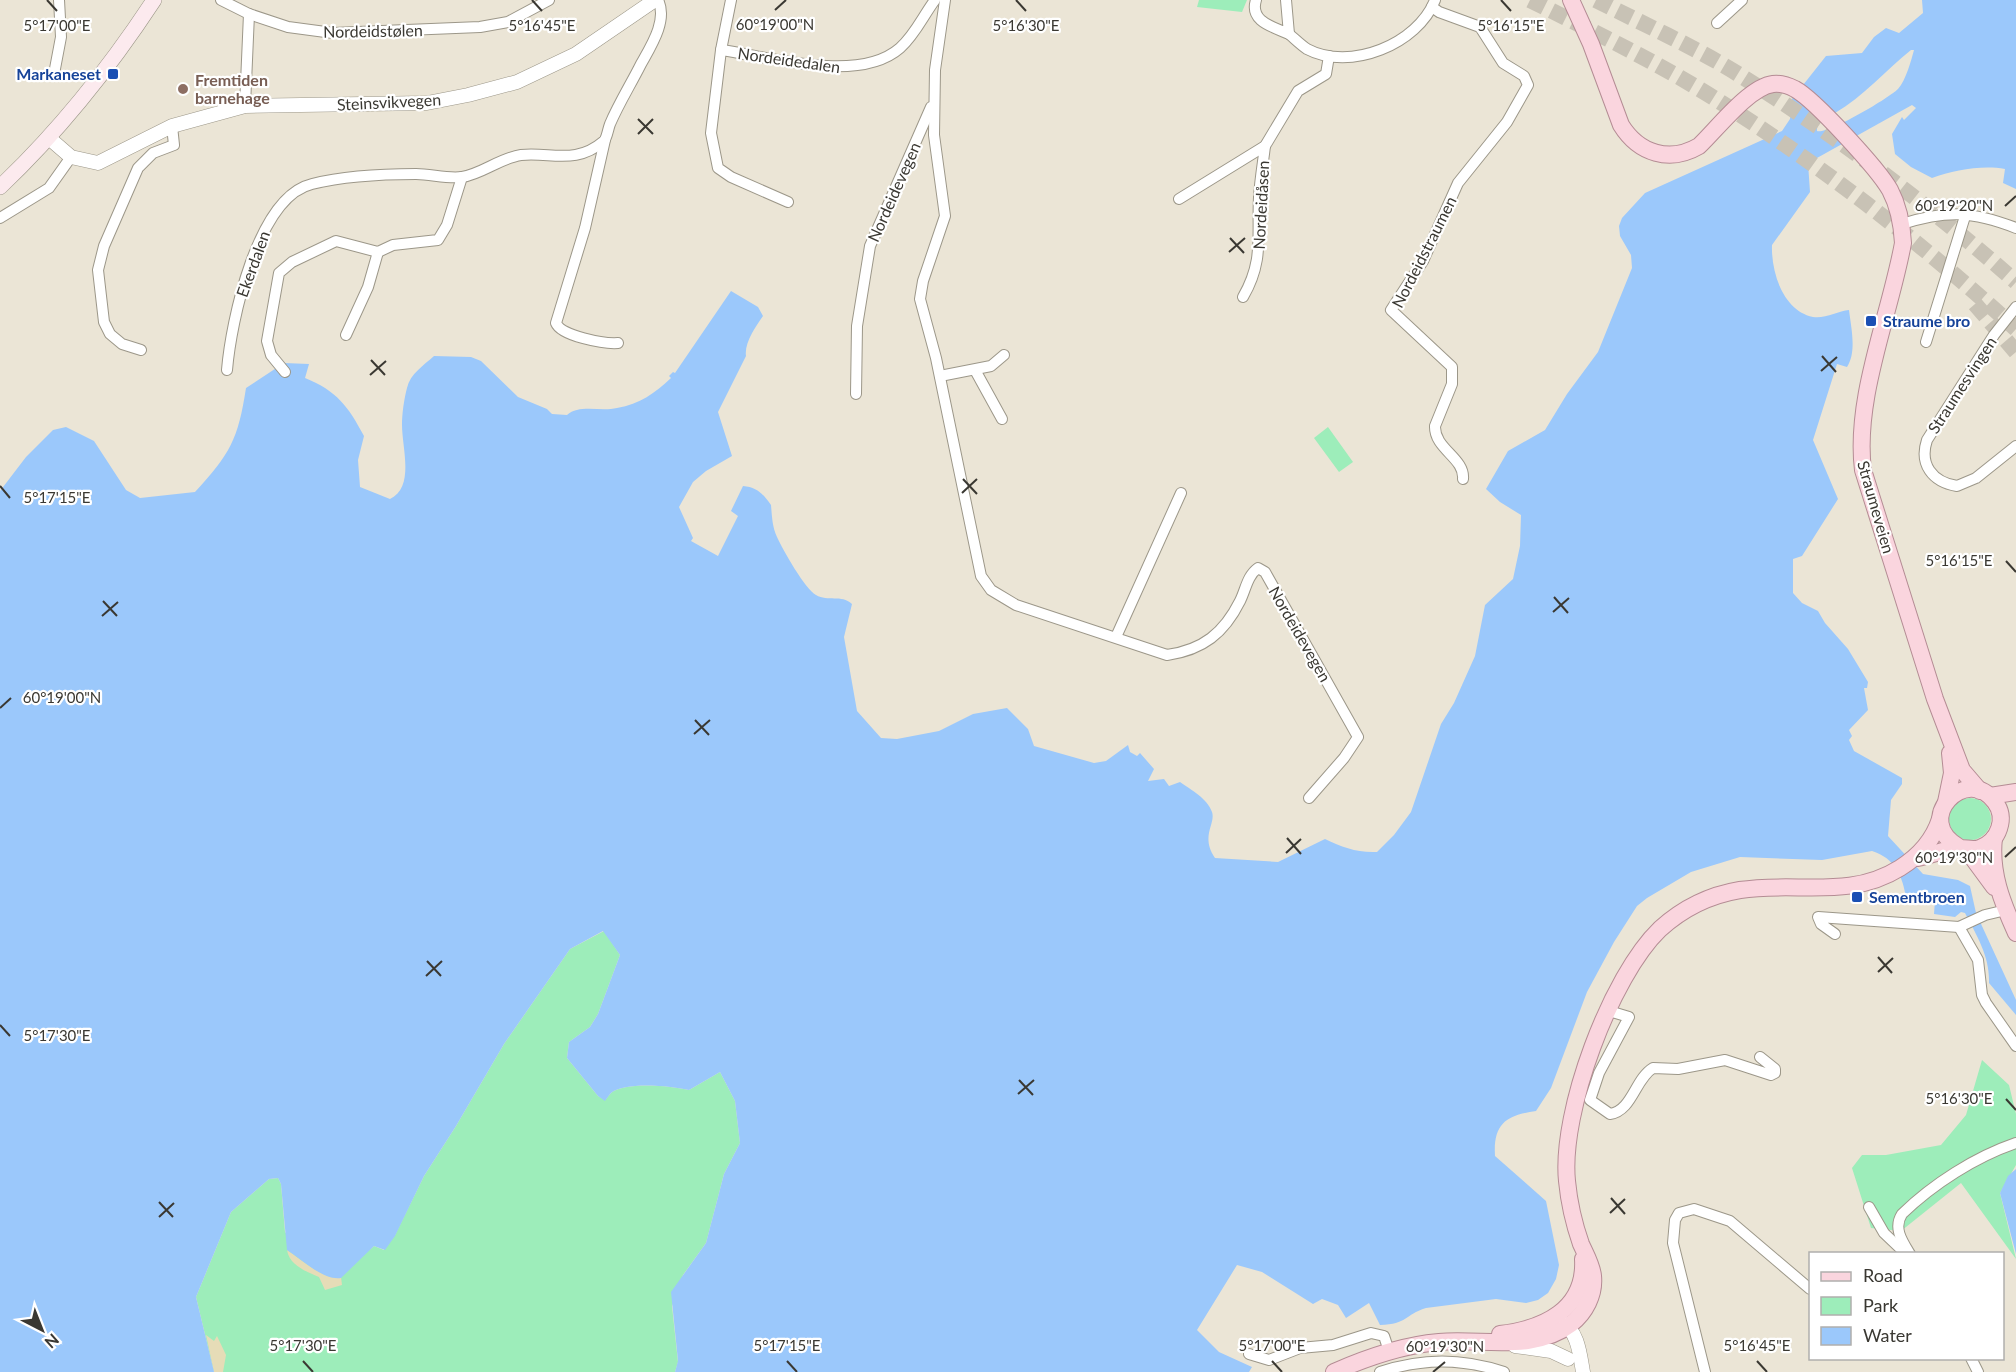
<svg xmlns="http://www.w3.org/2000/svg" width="2016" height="1372" font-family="Lato,sans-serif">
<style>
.green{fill:#9dedba}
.sand{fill:#e6dcb7}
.water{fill:#9bc8fb;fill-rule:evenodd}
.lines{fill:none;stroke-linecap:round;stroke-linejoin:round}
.primary-tunnel{stroke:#c8c2b5;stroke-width:16;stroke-dasharray:16 8;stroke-linecap:butt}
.minor-casing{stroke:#9c9789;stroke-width:12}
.tertiary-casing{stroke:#9c9789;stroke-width:15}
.secondary-casing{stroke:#9c9789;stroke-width:16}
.primary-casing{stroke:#b48c94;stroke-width:18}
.minor{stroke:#fff;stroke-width:10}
.tertiary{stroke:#fff;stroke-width:14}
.secondary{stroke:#fceaee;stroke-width:15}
.primary{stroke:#fad5de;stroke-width:16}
.ticks{fill:none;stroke:#3a3832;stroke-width:2}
.transit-dot{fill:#1a4fb4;stroke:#fff;stroke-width:2}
.education-dot{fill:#8d6e63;stroke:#fff;stroke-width:2}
.labels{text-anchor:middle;stroke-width:4.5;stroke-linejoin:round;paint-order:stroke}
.street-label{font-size:16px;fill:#3a3832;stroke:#fff}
.transit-label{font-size:16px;font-weight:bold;fill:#164399;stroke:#fff;text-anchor:start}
.education-label{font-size:16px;font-weight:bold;fill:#785e54;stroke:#fff;text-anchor:start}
.ticks-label{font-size:15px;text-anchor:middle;fill:#3a3832;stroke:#fff;stroke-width:4.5;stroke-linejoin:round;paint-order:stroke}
</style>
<rect width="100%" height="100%" fill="#ebe5d6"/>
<!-- green -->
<g class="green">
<polygon points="1199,0 1247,0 1242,12 1197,7"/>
<polygon points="1328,427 1353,462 1339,472 1314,438"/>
<circle cx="1970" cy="819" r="21"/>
<path d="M604,931L620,955L598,1014L590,1027L569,1042L567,1058L598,1096L605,1100C607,1098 609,1095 611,1093C625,1081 672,1086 689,1090L720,1072L735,1101L740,1143L724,1174L706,1243L683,1275L672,1306L678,1362L675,1372H214L196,1297L231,1212L269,1179L278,1178L281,1184L285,1232L318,1271L336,1279L374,1246L384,1250L395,1235L424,1176L456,1126L504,1044L570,949Z"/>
<polygon points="1982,1060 2009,1085 2016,1114 2016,1165 2000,1193 2016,1259 1961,1183 1901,1231 1871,1228 1852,1168 1862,1155 1886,1155 1941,1145 1966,1115"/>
</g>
<!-- sand -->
<g class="sand">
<path d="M287,1250C301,1259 325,1281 341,1277L342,1285L325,1290L319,1277C307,1272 289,1265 287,1250Z"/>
<polygon points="206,1335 214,1341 217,1336 226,1355 223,1372 214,1372"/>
</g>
<!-- water -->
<g class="water">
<path d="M1922,0H2016V189L2003,183L2005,169C1982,165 1954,170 1932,178L1911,167L1895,154L1892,134L1902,117L1904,120L1916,108L1912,105L1808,163L1810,192L1772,245C1771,272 1783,311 1813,317C1825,319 1838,311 1849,310C1851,327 1857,352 1847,367L1837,364L1813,440L1838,499L1802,556L1793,559V593L1802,603L1818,611L1825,623L1848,649L1868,682L1867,688H1864L1868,710L1849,730L1852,736L1849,740L1854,751L1902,778V784L1891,800L1888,836L1923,874L1958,880L1970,886L1976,913L2016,1000V1015L1989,983C1990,957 1977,936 1965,913L1961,912L1955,917L1934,914L1935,900L1906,898C1903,877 1895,858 1872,851L1822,860L1740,857L1691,872L1647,898L1637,906L1614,942L1587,992L1551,1088L1536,1111C1507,1115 1493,1123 1495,1156L1546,1201L1559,1265L1556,1279L1548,1293L1538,1300L1526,1303L1496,1299L1426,1308C1404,1315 1408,1324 1380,1325L1369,1303L1346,1318L1338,1305L1322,1299L1313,1304L1262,1272L1237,1265L1197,1330L1219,1352L1252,1367L1249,1372H675L678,1361L671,1292L706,1243L724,1174L740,1143L735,1101L720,1072L689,1090C672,1086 625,1081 611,1093C609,1095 607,1098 605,1101L598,1096L567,1058L569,1042L590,1027L598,1014L620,955L603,931L570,949L504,1044L456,1126L424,1176L395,1236L385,1250L374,1246L341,1278C324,1281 301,1259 287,1250L281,1184L278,1178L269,1179L231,1212L196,1297L214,1372H0V491L26,457L53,430L66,427L94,441L126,490L140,498L195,492C230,454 238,440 246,388L284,363L309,364L305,378C337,391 348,406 364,436L358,460L360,487L390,499C415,487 402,448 402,425C402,414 404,399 407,388C410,374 424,365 434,356L471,357L481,361L518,397L547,409L552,414L567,415C579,404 601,412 617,408C640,404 655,393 671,378L669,376L673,372L675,373L731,291L758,307L763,316C756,326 744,343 746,356L718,412L732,456L706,471L693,482L679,507L693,538L691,541L718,556L738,516L731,511L743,486C757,487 763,494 771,505C772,516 772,526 777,537C783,550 805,589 816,595C828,602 841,594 852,604L844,637L857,711L881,738L897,739L939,731L973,714L1007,708L1028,729L1034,746L1094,763L1106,761L1128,745L1130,752L1137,756L1140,753L1154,769L1148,781L1164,779L1169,786L1180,782C1191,790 1207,798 1212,812C1216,824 1200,836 1215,858L1278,862L1325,839C1342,847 1357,853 1377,852L1394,835L1411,812L1441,724L1454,703L1475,656L1485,605L1513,579L1520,546L1521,515L1500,502L1486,489L1508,451L1545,430L1567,394L1598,352L1632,268L1631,255L1620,236L1619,226L1622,218L1645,193L1782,131L1790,119L1792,99L1826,56L1862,53L1874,37L1886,28L1899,33L1923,13ZM1911,50H1914C1911,61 1906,80 1898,89C1889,98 1827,135 1817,131C1817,120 1827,117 1835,113C1863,97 1886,70 1911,50Z"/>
<polygon points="2016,1169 2016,1254 2000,1193 2008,1176"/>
</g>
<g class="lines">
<!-- primary-tunnel -->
<g class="primary-tunnel">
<path d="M1530,0C1592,31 1655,61 1714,98C1821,165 1923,244 2016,329"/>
<path d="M1596,0C1643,24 1693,46 1738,74C1836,135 1930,206 2016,282"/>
<polyline points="1975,304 2016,352"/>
</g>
<!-- minor casing -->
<g class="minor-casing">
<g id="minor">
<polyline points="221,0 249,14 288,27 333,33 480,27 508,22 549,0"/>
<path d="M945,0L935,70L934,135L945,216L923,281L920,299L936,358L981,576L991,590L1016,605L1167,655C1203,650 1224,633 1240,601C1246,589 1247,576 1258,568L1265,572L1358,737L1344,758L1309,798"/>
<path d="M1256,0C1249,22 1274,27 1289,34L1286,0"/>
<path d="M1432,7L1439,12L1480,27L1503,63L1524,76L1528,85L1507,122L1458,183L1423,261L1391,310L1452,367V384L1435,426C1434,449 1465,458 1463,479"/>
<polyline points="1717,23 1742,0"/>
<path d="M1289,34C1295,39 1301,45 1307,49C1350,72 1418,44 1435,0"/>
<polyline points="721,50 731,0"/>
<polyline points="54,74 61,37 59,0"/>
<polyline points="245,106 249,14"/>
<path d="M605,140L585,228L556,323C561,336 604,344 618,343"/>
<polyline points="1179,199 1265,146 1298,91 1326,74 1329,56"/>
<path d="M788,202L731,177L718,168L711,133L721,50C771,57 859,84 900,48C915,35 923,16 935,0"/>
<polyline points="0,218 49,188 71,157"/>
<path d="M1902,224C1947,210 1972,211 2016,228"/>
<path d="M1243,297C1264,261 1257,237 1259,197C1260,180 1263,163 1265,146"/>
<path d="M2016,307L1994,335L1927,440C1919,464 1932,482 1957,486L1976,478L2016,446"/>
<polyline points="346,335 368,287 378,252"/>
<polyline points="1926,342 1966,213"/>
<polyline points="141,350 122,344 110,334 104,322 98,270 104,246 138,168 153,153 174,145 172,126"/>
<path d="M227,370C231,322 257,197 312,184C344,176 383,174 416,174C431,174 447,179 462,177C482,174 500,158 521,155C552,152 576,165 604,141C607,138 608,129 610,124C619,103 631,84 641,64C651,46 668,20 658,0"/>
<polyline points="975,370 1002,419"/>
<polyline points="285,372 271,355 267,341 279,273 292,262 336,241 378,252 393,245 438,240 447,225 462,177"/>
<polyline points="940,376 991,366 1004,355"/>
<polyline points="856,394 857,326 870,246 931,107"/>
<polyline points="1116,637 1181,493"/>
<polyline points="1959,927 1978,960 1982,995 1986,1003 2016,1046"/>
<polyline points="1835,934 1821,924 1818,917 1959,927 1985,915 2006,910"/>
<path d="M1609,1011L1629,1017L1599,1073L1590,1100L1610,1114C1632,1111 1635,1079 1653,1068L1678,1069L1725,1060L1771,1075L1775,1073V1069L1760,1057"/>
<polyline points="1869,1207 1884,1233 1905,1253"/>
<path d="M1910,1254C1902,1241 1893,1228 1902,1214C1933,1184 1975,1157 2016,1143"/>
<polyline points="1249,1354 1269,1360 1300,1348 1333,1345 1371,1333 1384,1336 1389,1351"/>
<polyline points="1971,1358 1978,1372"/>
<path d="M1380,1372C1423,1358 1461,1358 1504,1372"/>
<polyline points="1705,1372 1673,1243 1675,1220 1679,1213 1694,1209 1730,1221 1810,1289"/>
</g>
</g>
<!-- tertiary casing -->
<g class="tertiary-casing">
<g id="tertiary">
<polyline points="49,138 71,157 98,163 172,126 245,106 427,103 468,95 517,82 576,54 655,0"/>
<path d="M1561,1322C1578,1330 1580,1355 1583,1372"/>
<polyline points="1515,1346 1551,1351 1568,1359"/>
</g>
</g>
<!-- secondary casing -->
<g class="secondary-casing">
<path id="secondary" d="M0,187C58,132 110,67 154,0"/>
</g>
<!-- primary casing -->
<g class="primary-casing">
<g id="primary">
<path d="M1571,0L1591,44L1621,125C1639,154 1670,163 1699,146C1717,129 1749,87 1773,84C1780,83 1789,86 1795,89C1815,100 1878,169 1890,190C1899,207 1902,224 1903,243C1890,315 1854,398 1863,470L1935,699L1962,770L1980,791"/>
<polyline points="1990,796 2016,792"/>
<polyline points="1946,802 1952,773 1950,753"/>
<path d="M1994,838C1990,872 2002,902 2016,933"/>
<polyline points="1966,849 1994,887"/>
<path d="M1917,858C1931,856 1944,849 1958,848C1965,847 1972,851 1980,848C1999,841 2007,818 1995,802C1967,763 1911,820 1959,847"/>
<path d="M1500,1334C1543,1329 1586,1310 1583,1259"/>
<path d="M1334,1372C1368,1357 1403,1345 1439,1342C1483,1338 1533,1353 1571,1324C1585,1313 1595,1295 1593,1276C1592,1265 1586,1255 1581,1244C1574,1224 1569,1202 1567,1181C1560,1112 1611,976 1660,929C1682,909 1710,895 1740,890C1796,881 1849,900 1900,868C1919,856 1933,841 1940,819"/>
</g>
</g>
<!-- minor -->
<use href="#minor" class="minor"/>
<!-- tertiary -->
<use href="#tertiary" class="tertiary"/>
<!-- secondary -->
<use href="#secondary" class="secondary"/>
<!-- primary -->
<use href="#primary" class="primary"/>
</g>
<!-- ticks -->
<path class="ticks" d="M47,0L57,11M532,0L542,11M1016,0L1026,11M1501,0L1511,11M775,10L786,0M638,119L653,134M638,134L653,119M2005,206L2016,196M1230,238L1244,253M1229,252L1245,238M1822,356L1836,372M371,360L385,375M1821,371L1837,357M370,375L386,361M963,479L977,494M0,486L10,498M962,493L977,479M2006,561L2016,572M1554,597L1568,613M103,601L117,616M1553,612L1569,598M102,616L118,602M0,708L11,698M695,720L709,735M694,734L710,720M1287,838L1301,854M1286,853L1301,839M2005,857L2016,847M1878,957L1892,973M427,961L441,976M1878,972L1893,958M426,976L442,961M0,1025L10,1036M1019,1080L1033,1095M1018,1094L1034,1080M2006,1099L2016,1110M1611,1198L1625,1214M159,1202L173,1217M1610,1213L1625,1199M159,1217L174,1203M303,1361L313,1372M787,1361L797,1372M1272,1361L1282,1372M1757,1361L1767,1372M1433,1372L1445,1362"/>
<!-- markers -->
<g class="transit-dot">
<rect x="107" y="68" width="12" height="12" rx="3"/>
<rect x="1865" y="315" width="12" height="12" rx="3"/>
<rect x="1851" y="891" width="12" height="12" rx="3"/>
</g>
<circle class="education-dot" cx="183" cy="89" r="6"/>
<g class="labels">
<!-- street labels -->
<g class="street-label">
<text transform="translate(373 31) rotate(-1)" y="6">Nordeidstølen</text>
<text transform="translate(789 60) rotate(8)" y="6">Nordeidedalen</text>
<text transform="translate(389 102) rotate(-3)" y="6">Steinsvikvegen</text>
<text transform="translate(894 192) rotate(-66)" y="6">Nordeidevegen</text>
<text transform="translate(1261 205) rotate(-87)" y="6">Nordeidåsen</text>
<text transform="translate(1424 252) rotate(-63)" y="6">Nordeidstraumen</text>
<text transform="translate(253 264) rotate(-70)" y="6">Ekerdalen</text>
<text transform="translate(1962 385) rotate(-57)" y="6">Straumesvingen</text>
<text transform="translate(1876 507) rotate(74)" y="6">Straumeveien</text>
<text transform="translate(1300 634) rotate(60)" y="6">Nordeidevegen</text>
</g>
<!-- transit labels -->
<g class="transit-label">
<text x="101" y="80" text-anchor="end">Markaneset</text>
<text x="1883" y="327">Straume bro</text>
<text x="1869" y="903">Sementbroen</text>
</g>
<!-- education labels -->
<g class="education-label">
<text x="195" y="86">Fremtiden<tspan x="195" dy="18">barnehage</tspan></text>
</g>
</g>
<g class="ticks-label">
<text x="775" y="30">60°19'00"N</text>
<text x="57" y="31">5°17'00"E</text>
<text x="542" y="31">5°16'45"E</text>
<text x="1026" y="31">5°16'30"E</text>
<text x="1511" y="31">5°16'15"E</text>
<text x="1954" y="211">60°19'20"N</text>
<text x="57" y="503">5°17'15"E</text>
<text x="1959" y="566">5°16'15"E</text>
<text x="62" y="703">60°19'00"N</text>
<text x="1954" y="863">60°19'30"N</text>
<text x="57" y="1041">5°17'30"E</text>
<text x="1959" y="1104">5°16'30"E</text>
<text x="303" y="1351">5°17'30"E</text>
<text x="787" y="1351">5°17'15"E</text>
<text x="1272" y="1351">5°17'00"E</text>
<text x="1757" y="1351">5°16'45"E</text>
<text x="1445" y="1352">60°19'30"N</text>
</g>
<!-- legend -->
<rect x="1809" y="1252" width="195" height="108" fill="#ffffff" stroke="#b0afad" stroke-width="1.5"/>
<rect x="1821" y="1272" width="30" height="9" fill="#fad5de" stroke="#b0afad" stroke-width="1.5"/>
<text x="1863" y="1282" font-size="18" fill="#3a3832">Road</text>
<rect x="1821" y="1297" width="30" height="18" fill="#9dedba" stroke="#b0afad" stroke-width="1.5"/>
<text x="1863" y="1312" font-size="18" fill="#3a3832">Park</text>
<rect x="1821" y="1327" width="30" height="18" fill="#9bc8fb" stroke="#b0afad" stroke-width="1.5"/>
<text x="1863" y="1342" font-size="18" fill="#3a3832">Water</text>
<!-- north arrow -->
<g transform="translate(42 1330) rotate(138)" stroke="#ffffff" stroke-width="4.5" paint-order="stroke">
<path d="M0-4.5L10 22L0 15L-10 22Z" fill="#3a3832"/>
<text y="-9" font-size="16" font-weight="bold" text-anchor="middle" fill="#3a3832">N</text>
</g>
</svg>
